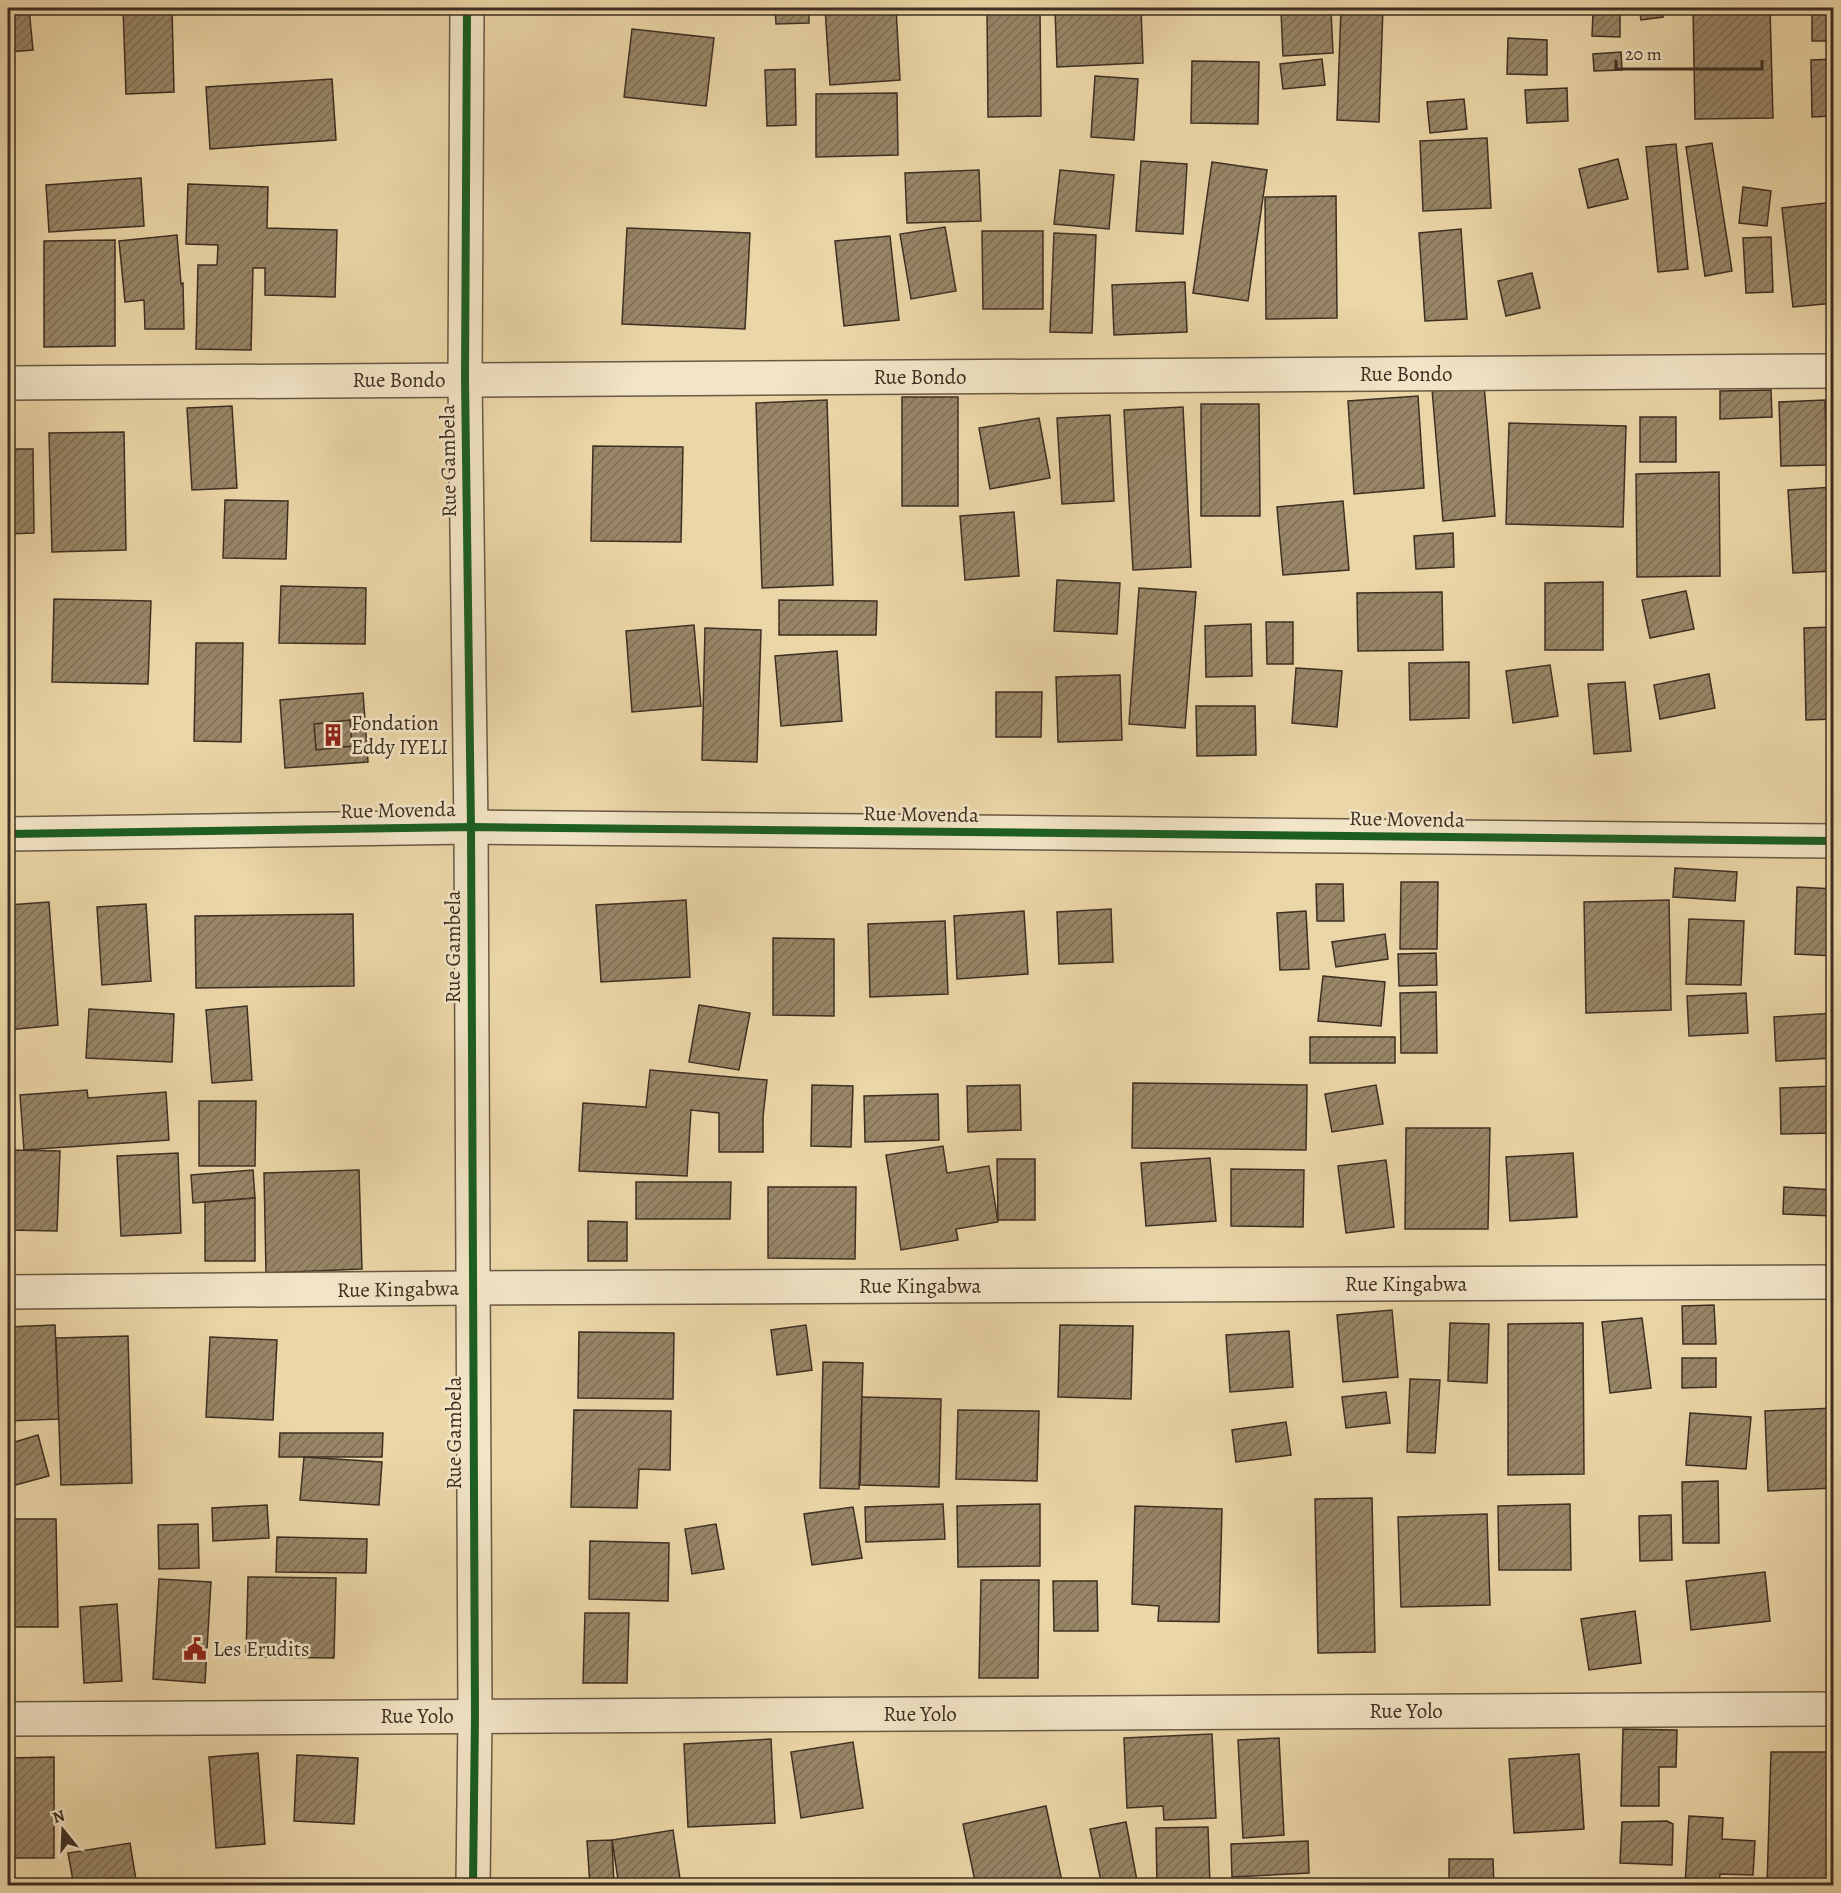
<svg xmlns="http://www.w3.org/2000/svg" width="1841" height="1893" font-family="Alegreya,serif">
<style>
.building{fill:url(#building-hatch);stroke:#3e2f22;stroke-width:1.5}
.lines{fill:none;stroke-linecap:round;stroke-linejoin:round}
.minor-casing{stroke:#695943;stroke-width:36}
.tertiary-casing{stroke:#695943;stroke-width:36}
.minor{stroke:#f2e4c6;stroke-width:33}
.tertiary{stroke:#f2e4c6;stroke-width:33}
.cycleway-casing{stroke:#f2e4c6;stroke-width:11}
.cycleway{stroke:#1b5e20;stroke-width:8}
.labels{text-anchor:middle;stroke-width:5;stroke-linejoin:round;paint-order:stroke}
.street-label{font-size:21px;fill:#3e2f22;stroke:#f2e4c6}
.poi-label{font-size:21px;fill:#3e2f22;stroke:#f2e4c6;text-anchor:start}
</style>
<defs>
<pattern id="building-hatch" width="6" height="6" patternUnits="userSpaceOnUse" patternTransform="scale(1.5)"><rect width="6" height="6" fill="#988667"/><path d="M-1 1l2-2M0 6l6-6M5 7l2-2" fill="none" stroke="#7d6e54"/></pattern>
</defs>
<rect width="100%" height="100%" fill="#ebd6a7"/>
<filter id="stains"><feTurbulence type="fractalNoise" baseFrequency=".00333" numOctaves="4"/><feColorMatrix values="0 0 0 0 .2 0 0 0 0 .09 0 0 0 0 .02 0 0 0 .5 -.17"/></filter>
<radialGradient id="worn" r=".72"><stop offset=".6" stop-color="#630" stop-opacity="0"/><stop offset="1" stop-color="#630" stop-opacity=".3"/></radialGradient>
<!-- building -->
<g class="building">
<polygon points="8,8 29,8 33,50 8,52"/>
<polygon points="123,8 172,8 174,92 126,94"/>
<polygon points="775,8 809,8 809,23 776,24"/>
<polygon points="825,8 896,8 900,80 830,85"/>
<polygon points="987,8 1040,8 1041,116 988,117"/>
<polygon points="1055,8 1141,8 1143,63 1057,67"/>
<polygon points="1341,8 1383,8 1379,122 1337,120"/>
<polygon points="1639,8 1661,8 1663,17 1641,20"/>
<polygon points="1693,8 1770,8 1773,118 1695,119"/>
<rect x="1812" y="8" width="22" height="33"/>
<polygon points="1331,10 1333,53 1283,56 1281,11"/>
<polygon points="1593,12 1620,14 1620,37 1592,36"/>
<polygon points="632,29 714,38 706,106 624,97"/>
<polygon points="1508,38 1547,40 1547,75 1507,74"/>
<polygon points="1621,52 1622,70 1594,71 1593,54"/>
<polygon points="1322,59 1325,85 1283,89 1280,64"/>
<polygon points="1834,59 1834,116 1812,117 1811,60"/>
<polygon points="1192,61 1259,62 1258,124 1191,123"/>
<polygon points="795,69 796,125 767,126 765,70"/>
<polygon points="1095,76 1138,79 1134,140 1091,137"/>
<polygon points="332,79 336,140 210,149 206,87"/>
<polygon points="1567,88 1568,121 1527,123 1525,90"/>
<polygon points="897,93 898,155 816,157 816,94"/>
<polygon points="1464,99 1467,129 1430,133 1427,102"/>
<polygon points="1487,138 1491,208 1423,211 1420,141"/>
<polygon points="1712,143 1732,271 1705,276 1686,147"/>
<polygon points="1676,144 1688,269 1658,272 1646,147"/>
<polygon points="1618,159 1628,199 1588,208 1579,169"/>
<polygon points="1141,161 1187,164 1183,234 1136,231"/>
<polygon points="1212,162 1267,170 1248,301 1193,293"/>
<polygon points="979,170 981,221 907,223 905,173"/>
<polygon points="1060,170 1114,175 1109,229 1054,224"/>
<polygon points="141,178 144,226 49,232 46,185"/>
<polygon points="188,184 268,187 267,228 337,230 335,297 265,295 265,268 253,268 251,350 196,349 198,265 217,265 218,245 186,244"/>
<polygon points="1743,187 1771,191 1767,226 1739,223"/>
<polygon points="1336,196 1337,318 1266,319 1265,197"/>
<polygon points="1834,202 1834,303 1793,307 1782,208"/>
<polygon points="945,227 956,291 911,299 900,234"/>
<polygon points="627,228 750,233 745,329 622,324"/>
<polygon points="1461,229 1467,319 1425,321 1419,233"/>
<polygon points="982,231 1043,231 1043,309 983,309"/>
<polygon points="1054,233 1096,235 1092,333 1050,332"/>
<polygon points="177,235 181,284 183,283 184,329 145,329 144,300 125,302 119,241"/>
<polygon points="890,236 899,320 844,326 835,241"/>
<polygon points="1771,237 1773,292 1746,293 1743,238"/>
<polygon points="115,240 115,346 44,347 44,241"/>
<polygon points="1532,273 1540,308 1506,316 1498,281"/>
<polygon points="1185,282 1187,332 1114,335 1112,285"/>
<polygon points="1484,385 1495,516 1443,521 1432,389"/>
<polygon points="1771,390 1772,417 1720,419 1720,391"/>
<polygon points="1418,396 1424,488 1354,494 1348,401"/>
<rect x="902" y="397" width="56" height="109"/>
<polygon points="827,400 833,585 762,588 756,403"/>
<polygon points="1825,400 1827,465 1781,466 1779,402"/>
<polygon points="1201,404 1259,404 1260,516 1201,516"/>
<polygon points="232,406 237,488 192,490 187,408"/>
<polygon points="1183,407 1191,567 1133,570 1124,410"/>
<polygon points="1110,415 1114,501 1062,504 1057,418"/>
<rect x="1640" y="417" width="36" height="45"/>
<polygon points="1039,418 1050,478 990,489 979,428"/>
<polygon points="1509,423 1626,426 1623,527 1506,524"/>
<polygon points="124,432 126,550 52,552 49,433"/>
<polygon points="593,446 683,447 681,542 591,541"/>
<polygon points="8,449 33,449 34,533 8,534"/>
<polygon points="1719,472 1720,576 1637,577 1636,474"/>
<polygon points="1834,487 1834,571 1793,573 1788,490"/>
<polygon points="225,500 288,501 286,559 223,558"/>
<polygon points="1343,501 1349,570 1283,575 1277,507"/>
<polygon points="1014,512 1019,576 965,580 960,516"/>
<polygon points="1453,533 1454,567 1416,569 1414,536"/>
<polygon points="1057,580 1120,583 1117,634 1054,631"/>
<polygon points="1603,582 1603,650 1545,650 1545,583"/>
<polygon points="281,586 366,588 365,644 279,643"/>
<polygon points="1139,588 1196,592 1185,728 1129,724"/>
<polygon points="1686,591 1694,629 1650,638 1642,600"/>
<polygon points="1442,592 1443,650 1358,651 1357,593"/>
<polygon points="54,599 151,601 148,684 52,682"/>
<polygon points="779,600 877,601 876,635 779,635"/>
<polygon points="1266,622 1293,622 1293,664 1267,664"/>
<polygon points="1251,624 1252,676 1206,677 1205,626"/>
<polygon points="694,625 701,706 632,712 626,631"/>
<polygon points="1834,627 1834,719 1806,720 1804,628"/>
<polygon points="705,628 761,630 757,762 702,760"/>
<polygon points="196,643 243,643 241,742 194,741"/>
<polygon points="837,651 842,721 781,726 775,656"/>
<polygon points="1469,662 1469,718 1410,720 1409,663"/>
<polygon points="1550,665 1558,716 1513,723 1506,671"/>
<polygon points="1296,668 1342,671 1337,727 1292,723"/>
<polygon points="1709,674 1715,708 1660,719 1654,685"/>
<polygon points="1120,675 1122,740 1058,742 1056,677"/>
<polygon points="1625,682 1631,751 1594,754 1588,684"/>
<polygon points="996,692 1042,692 1041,737 996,737"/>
<polygon points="363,693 368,762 285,768 280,700"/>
<polygon points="1196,706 1255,706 1256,755 1197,756"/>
<polygon points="350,720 352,746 316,750 314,724"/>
<polygon points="1675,868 1737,872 1735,901 1673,897"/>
<polygon points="1401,882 1438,882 1437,949 1400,949"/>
<polygon points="1316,884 1343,884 1344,921 1317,921"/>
<polygon points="1797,887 1834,889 1834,956 1795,954"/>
<polygon points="686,900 690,977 601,982 596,905"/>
<polygon points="1669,900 1671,1010 1586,1013 1584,902"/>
<polygon points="49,902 58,1025 8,1030 8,905"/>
<polygon points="146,904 151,981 102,985 97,907"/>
<polygon points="1111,909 1113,962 1059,964 1057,912"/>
<polygon points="1024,911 1028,974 957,979 954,916"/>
<polygon points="1306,911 1309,969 1280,970 1277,913"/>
<polygon points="353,914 354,986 196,988 195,916"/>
<polygon points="1689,919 1744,921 1741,985 1686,984"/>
<polygon points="945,921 948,994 870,997 868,924"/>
<polygon points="1385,934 1388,959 1336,967 1332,942"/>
<polygon points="773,938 834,939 834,1016 773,1015"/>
<polygon points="1436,953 1437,985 1399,986 1398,954"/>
<polygon points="1323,976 1385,982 1381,1026 1318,1021"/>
<polygon points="1436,992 1437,1053 1401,1053 1400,993"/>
<polygon points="1746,993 1748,1033 1689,1036 1687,996"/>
<polygon points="699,1005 750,1013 739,1070 689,1062"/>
<polygon points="247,1006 252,1080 212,1083 206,1010"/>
<polygon points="89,1009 174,1014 172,1062 86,1058"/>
<polygon points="1834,1013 1834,1058 1776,1061 1774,1017"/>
<rect x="1310" y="1037" width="85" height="26"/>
<polygon points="650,1070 767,1080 763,1117 763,1152 719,1152 719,1113 691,1110 687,1176 579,1171 583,1103 646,1107"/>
<polygon points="1133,1083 1307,1085 1306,1150 1132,1148"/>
<polygon points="812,1085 853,1086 851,1147 811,1146"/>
<polygon points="1020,1085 1021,1130 968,1132 967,1086"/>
<polygon points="1376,1085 1383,1124 1332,1132 1325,1094"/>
<polygon points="1834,1086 1834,1133 1781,1134 1780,1088"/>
<polygon points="87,1090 88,1098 166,1092 169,1140 24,1150 20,1095"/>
<polygon points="938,1094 939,1140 865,1142 864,1096"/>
<polygon points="199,1101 256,1101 255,1166 199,1166"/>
<polygon points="1406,1128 1490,1128 1488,1229 1405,1229"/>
<polygon points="943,1146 947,1173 989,1166 998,1222 956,1229 958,1240 901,1250 886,1155"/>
<polygon points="8,1150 60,1151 57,1231 8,1230"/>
<polygon points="178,1153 181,1233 121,1236 117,1156"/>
<polygon points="1573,1153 1577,1217 1510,1221 1506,1157"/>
<polygon points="1210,1158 1216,1221 1146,1226 1141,1163"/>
<polygon points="997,1159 1035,1159 1035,1220 998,1220"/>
<polygon points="1386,1160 1394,1227 1346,1233 1338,1166"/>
<polygon points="1231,1169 1304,1170 1303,1227 1231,1226"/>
<polygon points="253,1170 255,1198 193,1203 191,1175"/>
<polygon points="359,1170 362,1269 266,1273 264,1173"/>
<polygon points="636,1182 731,1182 730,1219 636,1219"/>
<polygon points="768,1187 856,1187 855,1259 768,1258"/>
<polygon points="1784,1187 1834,1190 1834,1216 1783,1214"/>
<polygon points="255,1198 255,1261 205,1261 205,1202"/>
<polygon points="588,1221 627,1222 627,1261 588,1261"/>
<polygon points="1714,1305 1716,1344 1683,1344 1682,1306"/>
<polygon points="1392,1310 1398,1377 1343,1382 1337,1315"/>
<polygon points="1642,1318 1651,1388 1610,1393 1602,1322"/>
<polygon points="1450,1323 1489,1324 1487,1383 1448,1381"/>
<polygon points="1583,1323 1584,1474 1508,1475 1508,1324"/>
<polygon points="55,1325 59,1419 8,1421 8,1327"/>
<polygon points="806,1325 812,1370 777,1375 771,1330"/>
<polygon points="1060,1325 1133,1326 1131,1399 1058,1397"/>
<polygon points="1289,1331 1293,1387 1230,1392 1226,1335"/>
<polygon points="579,1332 674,1333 673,1399 578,1398"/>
<polygon points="128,1336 132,1483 61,1485 56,1338"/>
<polygon points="210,1337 277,1340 273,1420 206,1417"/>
<polygon points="1682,1358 1716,1358 1716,1387 1682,1388"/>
<polygon points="823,1362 863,1363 859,1489 820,1488"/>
<polygon points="1410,1379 1440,1380 1435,1453 1407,1452"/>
<polygon points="1386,1392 1390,1423 1346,1428 1342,1397"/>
<polygon points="862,1397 941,1399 939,1487 860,1485"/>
<polygon points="1834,1408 1834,1488 1768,1491 1765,1411"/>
<polygon points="574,1410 671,1411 670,1470 639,1469 637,1508 571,1507"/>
<polygon points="958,1410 1039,1411 1037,1481 956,1479"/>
<polygon points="1690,1413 1751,1417 1746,1469 1686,1465"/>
<polygon points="1286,1422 1291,1455 1236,1462 1232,1430"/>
<polygon points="280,1433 383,1433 382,1457 279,1457"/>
<polygon points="38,1435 49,1476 8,1487 8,1444"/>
<polygon points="304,1457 382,1462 379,1505 300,1500"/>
<polygon points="1718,1481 1719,1543 1683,1543 1682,1482"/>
<polygon points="1372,1498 1375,1652 1318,1653 1315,1499"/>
<polygon points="943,1504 945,1539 866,1542 865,1507"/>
<polygon points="1040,1504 1040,1566 958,1567 957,1506"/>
<polygon points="1570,1504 1571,1570 1499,1570 1498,1506"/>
<polygon points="267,1505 269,1538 213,1541 212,1508"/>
<polygon points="1135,1506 1222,1509 1219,1622 1158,1621 1159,1606 1132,1604"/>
<polygon points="853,1507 862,1558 812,1565 804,1514"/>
<polygon points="1487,1514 1490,1605 1401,1607 1398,1517"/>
<polygon points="1671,1515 1672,1560 1640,1561 1639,1516"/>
<polygon points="8,1519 56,1519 58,1627 8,1627"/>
<polygon points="198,1524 199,1568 159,1569 158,1525"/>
<polygon points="716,1524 724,1569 692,1574 685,1529"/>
<polygon points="277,1537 367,1539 366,1573 276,1572"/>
<polygon points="590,1541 669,1543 668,1601 589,1599"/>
<polygon points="1765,1572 1770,1621 1691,1630 1686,1581"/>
<polygon points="248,1577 336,1578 334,1658 246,1657"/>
<polygon points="159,1579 211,1582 205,1683 153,1679"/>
<polygon points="981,1580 1039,1580 1038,1678 979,1678"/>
<polygon points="1053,1581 1097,1581 1098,1631 1054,1631"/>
<polygon points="117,1604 122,1681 84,1683 80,1607"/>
<polygon points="1635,1611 1641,1663 1589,1670 1581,1619"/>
<polygon points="585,1613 629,1613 627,1683 583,1683"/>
<polygon points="1623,1729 1677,1730 1676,1767 1659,1767 1659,1806 1621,1806"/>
<polygon points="1212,1734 1216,1818 1164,1820 1163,1806 1127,1808 1124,1738"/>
<polygon points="1279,1738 1284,1835 1243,1838 1238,1740"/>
<polygon points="771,1739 775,1823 688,1827 684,1744"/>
<polygon points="853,1742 863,1808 801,1818 791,1752"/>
<polygon points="1771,1752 1834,1752 1834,1886 1767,1886"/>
<polygon points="258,1753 265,1844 216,1848 209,1757"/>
<polygon points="1579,1754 1584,1829 1514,1833 1509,1759"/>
<polygon points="297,1755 358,1758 354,1824 294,1821"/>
<polygon points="54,1757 54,1858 8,1858 8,1758"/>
<polygon points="1046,1806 1063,1886 976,1886 963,1824"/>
<polygon points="1689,1816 1723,1818 1722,1839 1755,1841 1753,1875 1720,1874 1719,1886 1685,1886"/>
<polygon points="1667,1821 1673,1824 1672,1865 1620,1863 1622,1822"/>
<polygon points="1126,1822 1138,1886 1102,1886 1090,1829"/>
<polygon points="1208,1827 1210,1886 1157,1886 1156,1828"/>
<polygon points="673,1830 681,1886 619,1886 612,1840"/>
<polygon points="612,1840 614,1886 590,1886 587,1841"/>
<polygon points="1308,1841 1309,1873 1232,1877 1231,1844"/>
<polygon points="130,1843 137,1886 74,1886 68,1853"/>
<polygon points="1449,1859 1493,1859 1494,1886 1449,1886"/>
</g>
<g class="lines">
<!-- minor casing -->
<g class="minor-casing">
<g id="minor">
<polyline points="8,383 1834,371"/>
<polyline points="8,834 471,827 1834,841"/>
<polyline points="8,1292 471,1288 1834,1282"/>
<polyline points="8,1719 1834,1709"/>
</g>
</g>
<!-- tertiary casing -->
<g class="tertiary-casing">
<polyline id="tertiary" points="467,8 465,380 471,827 475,1716 473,1886"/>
</g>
<!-- minor -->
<use href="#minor" class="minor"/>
<!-- tertiary -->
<use href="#tertiary" class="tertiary"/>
<!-- cycleway casing -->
<g class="cycleway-casing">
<g id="cycleway">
<polyline points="467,8 465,380 471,827 475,1716 473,1886"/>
<polyline points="8,834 471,827 1834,841"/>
</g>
</g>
<!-- cycleway -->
<use href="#cycleway" class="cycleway"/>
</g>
<!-- icons -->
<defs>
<g id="building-bare" transform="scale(1.8)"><path d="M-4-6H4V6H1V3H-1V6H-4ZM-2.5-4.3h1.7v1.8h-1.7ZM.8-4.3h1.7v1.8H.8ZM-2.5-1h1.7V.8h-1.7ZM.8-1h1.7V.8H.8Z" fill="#8f2418" stroke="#f2e4c6" stroke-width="2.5" paint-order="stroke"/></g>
<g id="civic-bare" transform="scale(1.8)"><path d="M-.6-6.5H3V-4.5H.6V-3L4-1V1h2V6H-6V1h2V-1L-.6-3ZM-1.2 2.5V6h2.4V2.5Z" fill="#8f2418" stroke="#f2e4c6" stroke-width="2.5" paint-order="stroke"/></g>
</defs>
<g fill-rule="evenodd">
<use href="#building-bare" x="333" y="735"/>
<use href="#civic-bare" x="195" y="1649"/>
</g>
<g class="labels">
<!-- street labels -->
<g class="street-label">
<text x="1406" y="381">Rue Bondo</text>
<text x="920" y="384">Rue Bondo</text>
<text x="399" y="387">Rue Bondo</text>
<text transform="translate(448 461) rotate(-91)" y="7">Rue Gambela</text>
<text transform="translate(398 810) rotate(-1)" y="7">Rue Movenda</text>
<text transform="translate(921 814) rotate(1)" y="7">Rue Movenda</text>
<text transform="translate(1407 819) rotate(1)" y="7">Rue Movenda</text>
<text transform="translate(453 947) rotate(-90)" y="7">Rue Gambela</text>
<text x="1406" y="1291">Rue Kingabwa</text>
<text x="920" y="1293">Rue Kingabwa</text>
<text transform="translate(398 1289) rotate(-1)" y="7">Rue Kingabwa</text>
<text transform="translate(454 1433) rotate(-90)" y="7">Rue Gambela</text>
<text x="1406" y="1718">Rue Yolo</text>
<text x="920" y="1721">Rue Yolo</text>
<text x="417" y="1723">Rue Yolo</text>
</g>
<!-- poi labels -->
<g class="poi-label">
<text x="351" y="730">Fondation<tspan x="351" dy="24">Eddy IYELI</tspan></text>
<text x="213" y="1656">Les Erudits</text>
</g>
</g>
<!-- margin -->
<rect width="1841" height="1893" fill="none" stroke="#ebd6a7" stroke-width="30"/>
<rect x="9" y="9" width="1823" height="1875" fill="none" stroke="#3e2f22" stroke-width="3"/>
<rect x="15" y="15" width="1811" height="1863" fill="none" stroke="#3e2f22" stroke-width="1.5"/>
<!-- north arrow -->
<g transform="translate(63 1830) rotate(342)" stroke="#f2e4c6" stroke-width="4.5" paint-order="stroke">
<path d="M0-4.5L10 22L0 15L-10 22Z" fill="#3e2f22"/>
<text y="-9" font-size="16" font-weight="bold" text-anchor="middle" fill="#3e2f22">N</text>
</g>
<!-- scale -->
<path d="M1616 60v9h146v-9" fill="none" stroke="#3e2f22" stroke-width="3"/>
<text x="1625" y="60" font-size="18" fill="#3e2f22" stroke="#f2e4c6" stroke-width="4.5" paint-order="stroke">20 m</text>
<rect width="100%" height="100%" filter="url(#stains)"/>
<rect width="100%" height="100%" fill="url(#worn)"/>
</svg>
